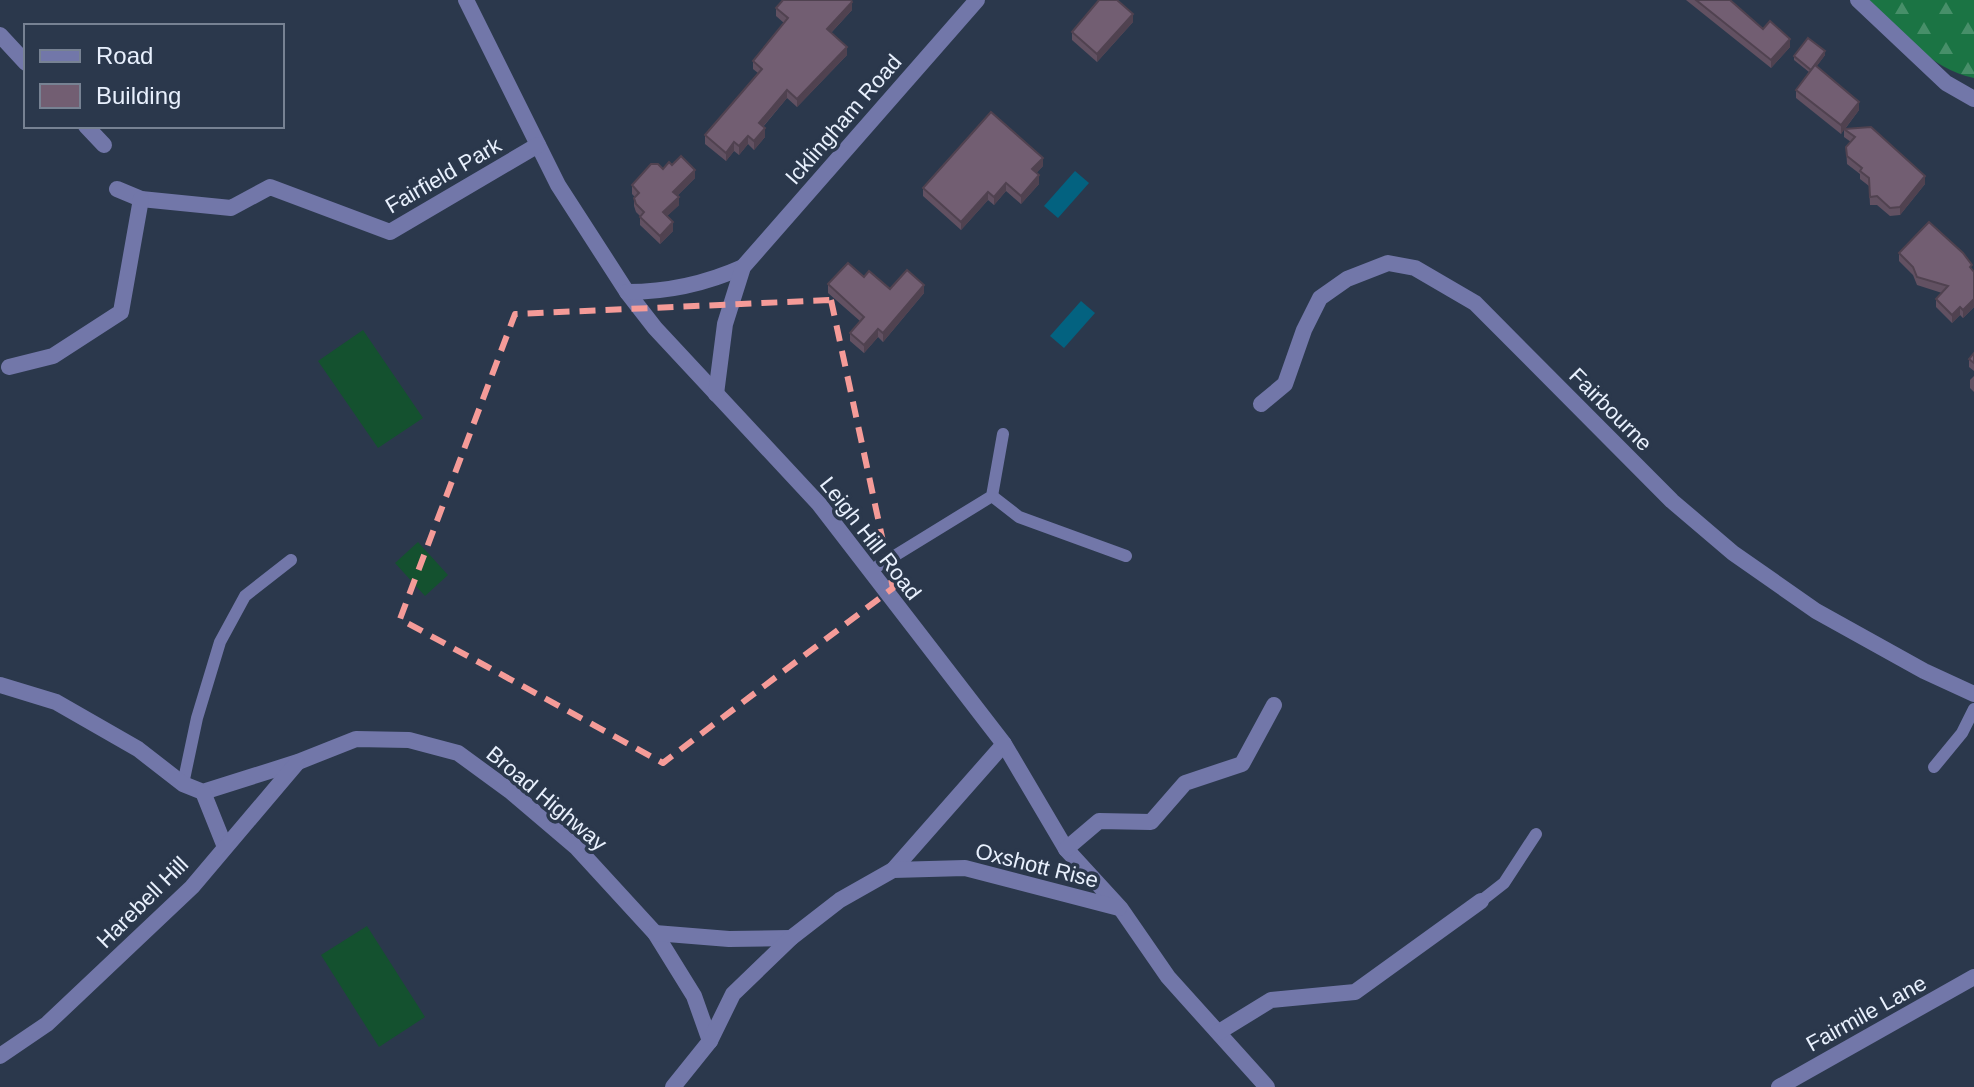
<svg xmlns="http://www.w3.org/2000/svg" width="1974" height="1087" font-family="Helvetica,sans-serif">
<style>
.grass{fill:#14512f}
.forest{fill:url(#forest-firs)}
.water{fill:#036280}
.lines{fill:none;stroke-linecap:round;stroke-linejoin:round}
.service{stroke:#7277a9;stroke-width:12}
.minor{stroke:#7277a9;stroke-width:16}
.tertiary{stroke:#7277a9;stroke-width:16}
.wall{fill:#625162}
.shaded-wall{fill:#504250}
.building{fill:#725e72;stroke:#504250;stroke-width:2}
.marked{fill:none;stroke:#f59b98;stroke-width:6;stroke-dasharray:16 10;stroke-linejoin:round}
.labels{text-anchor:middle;stroke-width:7;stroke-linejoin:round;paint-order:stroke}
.street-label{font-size:22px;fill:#e8f0fd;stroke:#2b384c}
</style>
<defs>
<pattern id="forest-firs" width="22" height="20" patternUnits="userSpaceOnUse" patternTransform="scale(2)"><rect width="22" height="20" fill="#1b7444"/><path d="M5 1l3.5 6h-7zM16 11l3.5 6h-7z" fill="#478f69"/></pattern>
</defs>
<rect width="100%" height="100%" fill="#2b384c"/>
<!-- grass -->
<g class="grass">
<polygon points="363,330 423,418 378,448 318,361"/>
<polygon points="418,542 448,575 425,596 395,563"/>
<polygon points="367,926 425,1017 379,1047 321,955"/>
</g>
<!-- forest -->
<path class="forest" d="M1869,0H1974V78C1930,69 1899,30 1869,0Z"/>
<!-- water -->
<g class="water">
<polygon points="1075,171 1089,183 1058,218 1044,206"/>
<polygon points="1081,301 1095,313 1064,348 1050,336"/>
</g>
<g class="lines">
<!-- service -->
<g class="service">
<polyline points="992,496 1019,517 1126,556"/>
<polyline points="870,571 992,496 1003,434"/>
<polyline points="1934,767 1962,733 1974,709"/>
<polyline points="183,784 197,718 220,642 245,596 291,560"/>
<polyline points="1481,901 1504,883 1536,834"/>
</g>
<!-- minor -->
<g class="minor">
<polyline points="466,0 558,185 627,292 655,328 819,504 1004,744 1066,849 1121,909 1168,977 1267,1087"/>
<polyline points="1858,0 1946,83 1974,99"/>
<polyline points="0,35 26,63"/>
<polyline points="86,126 104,145"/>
<polyline points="117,189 141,199 231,208 270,187 390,232 538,145"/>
<path d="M627,292C668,292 705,284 743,267"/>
<polyline points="9,367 53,356 121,312 141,199"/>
<polyline points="716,394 725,324 743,267 977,0"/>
<polyline points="1261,404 1285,384 1304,330 1320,298 1347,279 1388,263 1415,268 1475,303 1672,501 1733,553 1816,611 1924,671 1974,694"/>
<polyline points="0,685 56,702 138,749 183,784 203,792 298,762 356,739 409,740 458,753 510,791 577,848 655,933 694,996 710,1041"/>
<polyline points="203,792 225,847"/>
<polyline points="1066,849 1099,821 1151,822 1185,783 1242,764 1274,705"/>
<polyline points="893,870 1004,744"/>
<polyline points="655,933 729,939 791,938"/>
<polyline points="1219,1032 1271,1000 1355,992 1481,901"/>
<polyline points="0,1056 47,1024 192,887 297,763"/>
<polyline points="673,1087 710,1041 733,994 791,938 840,900 893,870 965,868 1119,908"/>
</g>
<!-- tertiary -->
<polyline class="tertiary" points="1779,1087 1974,977"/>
</g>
<!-- wall -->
<g class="wall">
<polygon points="1686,0 1730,0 1763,29 1790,47 1771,68"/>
<polygon points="776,8 852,10 831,33 847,55 797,107 787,98 763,127 765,137 754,150 748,144 739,155 734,151 726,161 705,144 705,135 758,73 753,69 753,61 784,23 776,16"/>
<polygon points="1133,22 1097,62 1072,40 1072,32"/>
<polygon points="1825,55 1816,67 1859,110 1845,129 1925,184 1900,215 1890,216 1877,205 1870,205 1869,186 1860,179 1860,174 1847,164 1846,147 1851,142 1844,137 1844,129 1841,134 1796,98 1796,90 1809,72 1794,60 1794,56"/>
<polygon points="672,165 695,178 677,196 679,205 667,216 673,231 660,244 640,225 640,216 636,212 634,206 634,198 635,197 632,194 632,185"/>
<polygon points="1043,166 1036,173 1039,184 1021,204 1006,191 994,205 988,200 961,230 923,196 923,188"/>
<polygon points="1899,253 1972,270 1974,272 1974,307 1963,318 1960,315 1952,323 1936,307 1936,299 1942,293 1917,285 1913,275 1899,261"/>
<polygon points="864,277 890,289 924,293 883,342 878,337 864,353 850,341 850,333 860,321 828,293 828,284"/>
<polygon points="1974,353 1974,371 1969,367 1969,359"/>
<polygon points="1974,376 1974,396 1974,392 1970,388 1970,380"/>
</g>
<!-- shaded-wall -->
<g class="shaded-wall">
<polygon points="852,2 852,10 827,37 827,29"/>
<polygon points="1133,14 1133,22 1097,62 1097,54"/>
<polygon points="1790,39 1790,47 1771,68 1771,60"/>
<polygon points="847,47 847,55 797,107 797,99"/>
<polygon points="1825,51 1825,55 1811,74 1811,70"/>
<polygon points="787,90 787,98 759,131 759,123"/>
<polygon points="1859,102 1859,110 1841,134 1841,125"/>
<polygon points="765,128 765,137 754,150 754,141"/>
<polygon points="748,136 748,144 739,155 739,146"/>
<polygon points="734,142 734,151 726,161 726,153"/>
<polygon points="1043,158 1043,166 1032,178 1032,169"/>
<polygon points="695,170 695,178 673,200 673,192"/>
<polygon points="1039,175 1039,184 1021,204 1021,196"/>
<polygon points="1925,176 1925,184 1900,215 1900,207"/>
<polygon points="1006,183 1006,191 994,205 994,197"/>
<polygon points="988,192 988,200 961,230 961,222"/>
<polygon points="679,197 679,205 663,220 663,212"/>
<polygon points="673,222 673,231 660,244 660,236"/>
<polygon points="924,285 924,293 883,342 883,333"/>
<polygon points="1974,299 1974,307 1963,318 1963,310"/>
<polygon points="1960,307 1960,315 1952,323 1952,315"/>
<polygon points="878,329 878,337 864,353 864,345"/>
</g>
<!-- building -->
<g class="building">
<polygon points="783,0 851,0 852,2 827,29 847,47 797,99 787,90 759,123 765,128 754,141 748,136 739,146 734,142 726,153 705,135 762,69 753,61 788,18 776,8"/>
<polygon points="1099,0 1117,0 1133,14 1097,54 1072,32"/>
<polygon points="1696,0 1730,0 1763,29 1770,21 1790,39 1771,60"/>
<polygon points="1808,38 1825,51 1811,70 1794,56"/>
<polygon points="1815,65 1859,102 1841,125 1796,90"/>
<polygon points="991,112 1043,158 1032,169 1039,175 1021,196 1006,183 994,197 988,192 961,222 923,188"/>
<polygon points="1871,127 1925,176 1900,207 1890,208 1877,196 1870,197 1869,178 1860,171 1862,168 1847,156 1846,147 1855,137 1844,129"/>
<polygon points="681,156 695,170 673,192 679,197 663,212 673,222 660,236 640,217 644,212 636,204 634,198 639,193 632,185 651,164 658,164 663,169 669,162 672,165"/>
<polygon points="1929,222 1963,253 1972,265 1970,267 1974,272 1974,299 1963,310 1960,307 1952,315 1936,299 1948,286 1917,277 1913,267 1899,253"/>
<polygon points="848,263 864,277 869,271 890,289 907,270 924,285 883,333 878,329 864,345 850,333 864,317 828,284"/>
<polygon points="1974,353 1974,363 1969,359"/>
</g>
<!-- marked area -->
<path class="marked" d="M831,300L893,588L663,763L400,619L515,314Z"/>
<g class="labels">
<!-- street labels -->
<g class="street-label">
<text transform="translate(843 119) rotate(-49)" y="8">Icklingham Road</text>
<text transform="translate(443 175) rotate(-30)" y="8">Fairfield Park</text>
<text transform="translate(1611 409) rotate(45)" y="8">Fairbourne</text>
<text transform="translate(871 538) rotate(52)" y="8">Leigh Hill Road</text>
<text transform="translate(547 798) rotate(40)" y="8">Broad Highway</text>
<text transform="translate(1037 865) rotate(14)" y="8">Oxshott Rise</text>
<text transform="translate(142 902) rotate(-45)" y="8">Harebell Hill</text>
<text transform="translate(1866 1013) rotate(-29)" y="8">Fairmile Lane</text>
</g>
</g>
<!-- legend -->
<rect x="24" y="24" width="260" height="104" fill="#2b384c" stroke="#778293" stroke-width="2"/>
<rect x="40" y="50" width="40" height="12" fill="#7277a9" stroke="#778293" stroke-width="2"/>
<text x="96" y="64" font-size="24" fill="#e8f0fd">Road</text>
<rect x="40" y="84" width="40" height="24" fill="#725e72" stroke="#778293" stroke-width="2"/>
<text x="96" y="104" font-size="24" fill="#e8f0fd">Building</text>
</svg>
